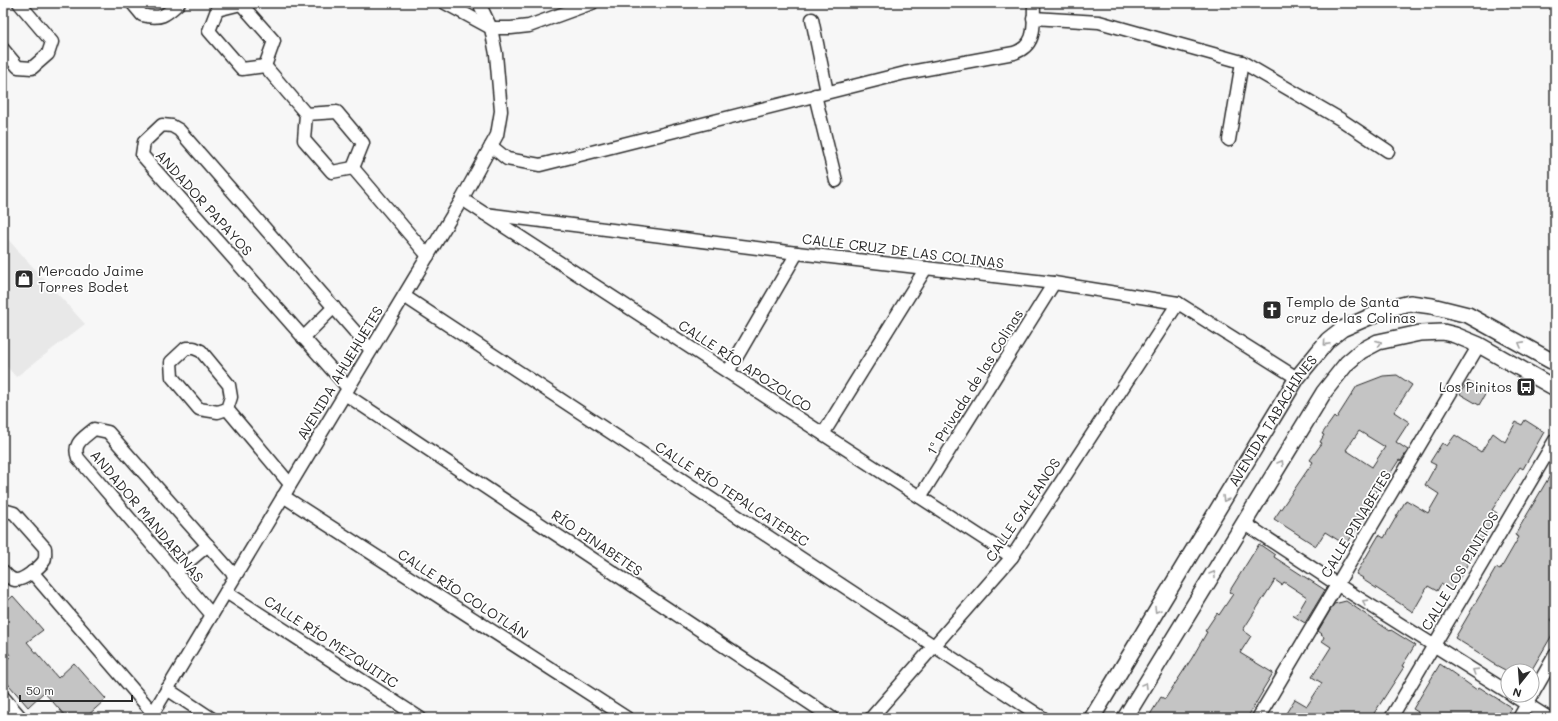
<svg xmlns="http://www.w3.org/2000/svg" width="1558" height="721" font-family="Mali,sans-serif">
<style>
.built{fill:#e8e8e8}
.building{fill:#c4c4c4;stroke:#2b2b2b;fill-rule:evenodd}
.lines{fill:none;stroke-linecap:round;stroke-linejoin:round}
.minor-casing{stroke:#2b2b2b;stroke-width:15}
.tertiary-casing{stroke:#2b2b2b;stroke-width:18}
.minor{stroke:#fff;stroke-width:12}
.tertiary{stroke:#fff;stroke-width:15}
.oneway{stroke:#a0a0a0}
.labels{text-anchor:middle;stroke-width:3.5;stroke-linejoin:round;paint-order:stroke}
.street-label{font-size:14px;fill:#2b2b2b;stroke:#fff}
.poi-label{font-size:14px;fill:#2b2b2b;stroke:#fff;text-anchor:start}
</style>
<rect width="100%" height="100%" fill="#f7f7f7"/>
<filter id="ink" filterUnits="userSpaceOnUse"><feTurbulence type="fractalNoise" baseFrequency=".025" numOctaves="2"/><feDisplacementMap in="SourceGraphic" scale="8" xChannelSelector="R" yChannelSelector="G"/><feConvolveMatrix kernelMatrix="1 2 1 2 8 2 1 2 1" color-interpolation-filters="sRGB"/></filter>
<g filter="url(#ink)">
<!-- built -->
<polygon class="built" points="3,234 85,324 16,377 3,362"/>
<!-- building -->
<g class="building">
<path d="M1397,375L1412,385L1394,412L1409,422L1396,442L1408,450L1401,461L1399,460L1388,477L1386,476L1365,510L1368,512L1346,545L1325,532L1316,546L1274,519L1313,462L1310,460L1322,443L1320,442L1324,435L1322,434L1334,417L1336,419L1357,386L1383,376ZM1359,431L1385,447L1372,467L1346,450Z"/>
<polygon points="1468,381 1486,393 1479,405 1460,394"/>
<polygon points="1525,420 1544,432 1523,469 1520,467 1492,510 1497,513 1452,591 1441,584 1437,591 1428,586 1413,612 1362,579 1363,578 1356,574 1379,535 1384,538 1406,500 1428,513 1439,494 1425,485 1436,465 1430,462 1442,443 1447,446 1455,435 1481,452 1493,433 1505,442 1516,422 1522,425"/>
<polygon points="1555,467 1555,613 1550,620 1555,623 1555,630 1531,671 1507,671 1492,663 1483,657 1484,656 1455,638 1496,568 1500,570 1519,537 1515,535"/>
<polygon points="1259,544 1275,555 1274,557 1325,590 1305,623 1292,615 1297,614 1307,597 1284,582 1282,585 1275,580 1243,630 1251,636 1240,653 1273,673 1262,691 1263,691 1253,708 1247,718 1148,718 1161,697 1165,699 1192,658 1207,632 1205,631 1217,613 1219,615 1233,594 1229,592"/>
<polygon points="13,596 43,630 27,642 58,678 74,663 106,699 85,718 67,718 44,692 28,707 3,678 3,663 11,656 3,647 3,605"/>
<polygon points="1346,601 1390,631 1391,630 1415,645 1402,666 1404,667 1371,718 1283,718 1295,699 1307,706 1322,683 1312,677 1331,647 1322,641 1324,637 1321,635 1322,634 1318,631 1334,604"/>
<polygon points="1440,664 1477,690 1479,687 1512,708 1506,718 1414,718 1418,712 1413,709"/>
</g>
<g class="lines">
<!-- minor casing -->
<g class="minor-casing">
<g id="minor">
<path d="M132,3L142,15C161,20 166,15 179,3"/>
<polyline points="445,3 491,28 511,28 529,26 592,3"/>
<polyline points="217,10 241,4 274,41 265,66"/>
<polyline points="217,10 209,31 242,69 265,66"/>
<polyline points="1033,18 1099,22 1242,62 1340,119 1388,151"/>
<polyline points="812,19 827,92"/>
<polyline points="3,49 18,67 32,68 48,54 52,42 19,3"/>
<polyline points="265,66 306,114 304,140 332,172 353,168"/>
<polyline points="815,95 836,181"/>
<polyline points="306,114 337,112 363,143 353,168"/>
<polyline points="1229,140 1242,62"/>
<path d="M491,146L507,159L540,165L905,73L1014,53C1038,45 1033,24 1034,3"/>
<polyline points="353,168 428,256"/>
<polyline points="462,199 1012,557"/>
<polyline points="485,214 797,253 1054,283 1178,303 1297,378"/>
<polyline points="404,296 1043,718"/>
<polyline points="303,338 334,307"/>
<polygon points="186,348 194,348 201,351 229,385 231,397 227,409 218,412 199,409 172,377 171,362"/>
<polyline points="728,372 797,253"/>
<polyline points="348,388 142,155 144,142 162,125 172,126 179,130 371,350"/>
<polyline points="345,394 832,718"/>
<polyline points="227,409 290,484"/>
<polyline points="823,434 926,268"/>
<polyline points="283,496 627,718"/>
<polyline points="920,497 1054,283"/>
<path d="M3,512L7,511L14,513L45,548C45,552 46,557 44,561C40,567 23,581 15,580C9,579 7,575 3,571"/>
<polyline points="1244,523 1338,585 1508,692"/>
<polyline points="32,572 153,713"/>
<polyline points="175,573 208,545"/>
<polyline points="226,592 420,718"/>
<path d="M212,615L78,458C72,443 84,438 94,429L108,432L235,576"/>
<polyline points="167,689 211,718"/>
<polyline points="1512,695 1549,718"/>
<polyline points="3,697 21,718"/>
<polyline points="150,718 462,199 497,135 501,111 496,54 491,28 479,3"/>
<polyline points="871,718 1012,557 1178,303"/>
<polyline points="1258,718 1479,345"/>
<polyline points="1391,718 1555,440"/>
<polyline points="1519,718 1555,655"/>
</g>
</g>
<!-- tertiary casing -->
<g class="tertiary-casing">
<g id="tertiary">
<path id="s1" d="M1092,718L1297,378L1328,340L1342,329L1390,308L1410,303L1432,306L1468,315L1555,363"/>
<polyline points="1125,718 1324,392 1347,363 1361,351 1378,342 1420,333 1443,332 1455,335 1479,345 1555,388"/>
</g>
</g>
<!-- minor -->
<use href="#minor" class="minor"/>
<!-- tertiary -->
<use href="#tertiary" class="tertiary"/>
</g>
<!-- one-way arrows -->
<defs><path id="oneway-chevron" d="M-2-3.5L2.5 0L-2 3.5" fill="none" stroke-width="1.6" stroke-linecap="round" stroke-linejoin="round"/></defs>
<g class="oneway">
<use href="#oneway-chevron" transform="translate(1326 343) rotate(131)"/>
<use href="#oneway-chevron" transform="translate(1379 343) rotate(-21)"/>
<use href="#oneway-chevron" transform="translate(1521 344) rotate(-151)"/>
<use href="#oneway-chevron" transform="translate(1281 463) rotate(-59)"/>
<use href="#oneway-chevron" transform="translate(1225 499) rotate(121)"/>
<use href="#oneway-chevron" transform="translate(1213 574) rotate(-59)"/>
<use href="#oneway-chevron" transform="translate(1365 602) rotate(-148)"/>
<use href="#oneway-chevron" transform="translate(1157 610) rotate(121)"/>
<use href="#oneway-chevron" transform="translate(1475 671) rotate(-148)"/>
<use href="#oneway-chevron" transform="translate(1145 685) rotate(-59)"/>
</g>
</g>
<!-- icons -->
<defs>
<g id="shop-square" transform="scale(1)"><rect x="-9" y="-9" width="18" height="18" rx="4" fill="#2b2b2b" stroke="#fff"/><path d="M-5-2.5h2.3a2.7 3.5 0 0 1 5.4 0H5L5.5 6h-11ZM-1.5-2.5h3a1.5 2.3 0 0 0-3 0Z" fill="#fff"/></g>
<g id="church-square" transform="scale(1)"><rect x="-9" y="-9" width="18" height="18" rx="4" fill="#2b2b2b" stroke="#fff"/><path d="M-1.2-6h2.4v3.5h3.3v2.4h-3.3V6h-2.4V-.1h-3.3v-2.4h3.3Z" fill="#fff"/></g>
<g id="bus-square" transform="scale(1)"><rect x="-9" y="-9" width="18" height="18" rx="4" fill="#2b2b2b" stroke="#fff"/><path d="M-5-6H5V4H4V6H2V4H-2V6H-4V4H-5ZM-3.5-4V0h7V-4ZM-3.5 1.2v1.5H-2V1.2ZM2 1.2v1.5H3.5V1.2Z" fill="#fff"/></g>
</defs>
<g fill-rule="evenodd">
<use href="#shop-square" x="24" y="279"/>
<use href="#church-square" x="1272" y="310"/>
<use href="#bus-square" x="1526" y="387"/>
</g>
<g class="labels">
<!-- street labels -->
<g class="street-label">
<text transform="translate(204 203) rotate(48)" y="5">ANDADOR PAPAYOS</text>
<text transform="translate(903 251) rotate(7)" y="5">CALLE CRUZ DE LAS COLINAS</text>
<text transform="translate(745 366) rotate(33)" y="5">CALLE RÍO APOZOLCO</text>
<text transform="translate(340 373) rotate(-59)" y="5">AVENIDA AHUEHUETES</text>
<text transform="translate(975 382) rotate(-58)" y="5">1ª Privada de las Colinas</text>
<text dy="5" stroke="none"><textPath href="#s1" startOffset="348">AVENIDA TABACHINES</textPath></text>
<text transform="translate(732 494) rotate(33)" y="5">CALLE RÍO TEPALCATEPEC</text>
<text transform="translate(1023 510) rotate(-56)" y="5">CALLE GALEANOS</text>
<text transform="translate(147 516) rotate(50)" y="5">ANDADOR MANDARINAS</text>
<text transform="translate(1356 524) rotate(-59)" y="5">CALLE PINABETES</text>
<text transform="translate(597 543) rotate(34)" y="5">RÍO PINABETES</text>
<text transform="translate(1460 571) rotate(-59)" y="5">CALLE LOS PINITOS</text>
<text transform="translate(463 594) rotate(33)" y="5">CALLE RÍO COLOTLÁN</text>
<text transform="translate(331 642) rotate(33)" y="5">CALLE RÍO MEZQUITIC</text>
</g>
<!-- poi labels -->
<g class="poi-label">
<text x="38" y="276">Mercado Jaime<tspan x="38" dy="16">Torres Bodet</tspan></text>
<text x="1286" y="307">Templo de Santa<tspan x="1286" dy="16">cruz de las Colinas</tspan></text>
<text x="1512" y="392" text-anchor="end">Los Pinitos</text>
</g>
</g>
<!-- margin -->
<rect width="1558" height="721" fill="none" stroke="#fff" stroke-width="16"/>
<rect x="8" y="8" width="1542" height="705" fill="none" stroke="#2b2b2b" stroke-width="1.5" filter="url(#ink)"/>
<!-- north arrow -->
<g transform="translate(1520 683) rotate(197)"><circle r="19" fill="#ffffff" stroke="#aaaaaa"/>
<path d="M0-3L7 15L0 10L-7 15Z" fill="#2b2b2b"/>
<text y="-6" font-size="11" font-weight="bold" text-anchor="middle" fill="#2b2b2b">N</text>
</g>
<!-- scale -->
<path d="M20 695v6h112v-6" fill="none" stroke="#2b2b2b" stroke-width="2"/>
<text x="26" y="695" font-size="12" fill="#2b2b2b" stroke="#ffffff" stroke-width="3" paint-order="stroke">50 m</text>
</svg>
